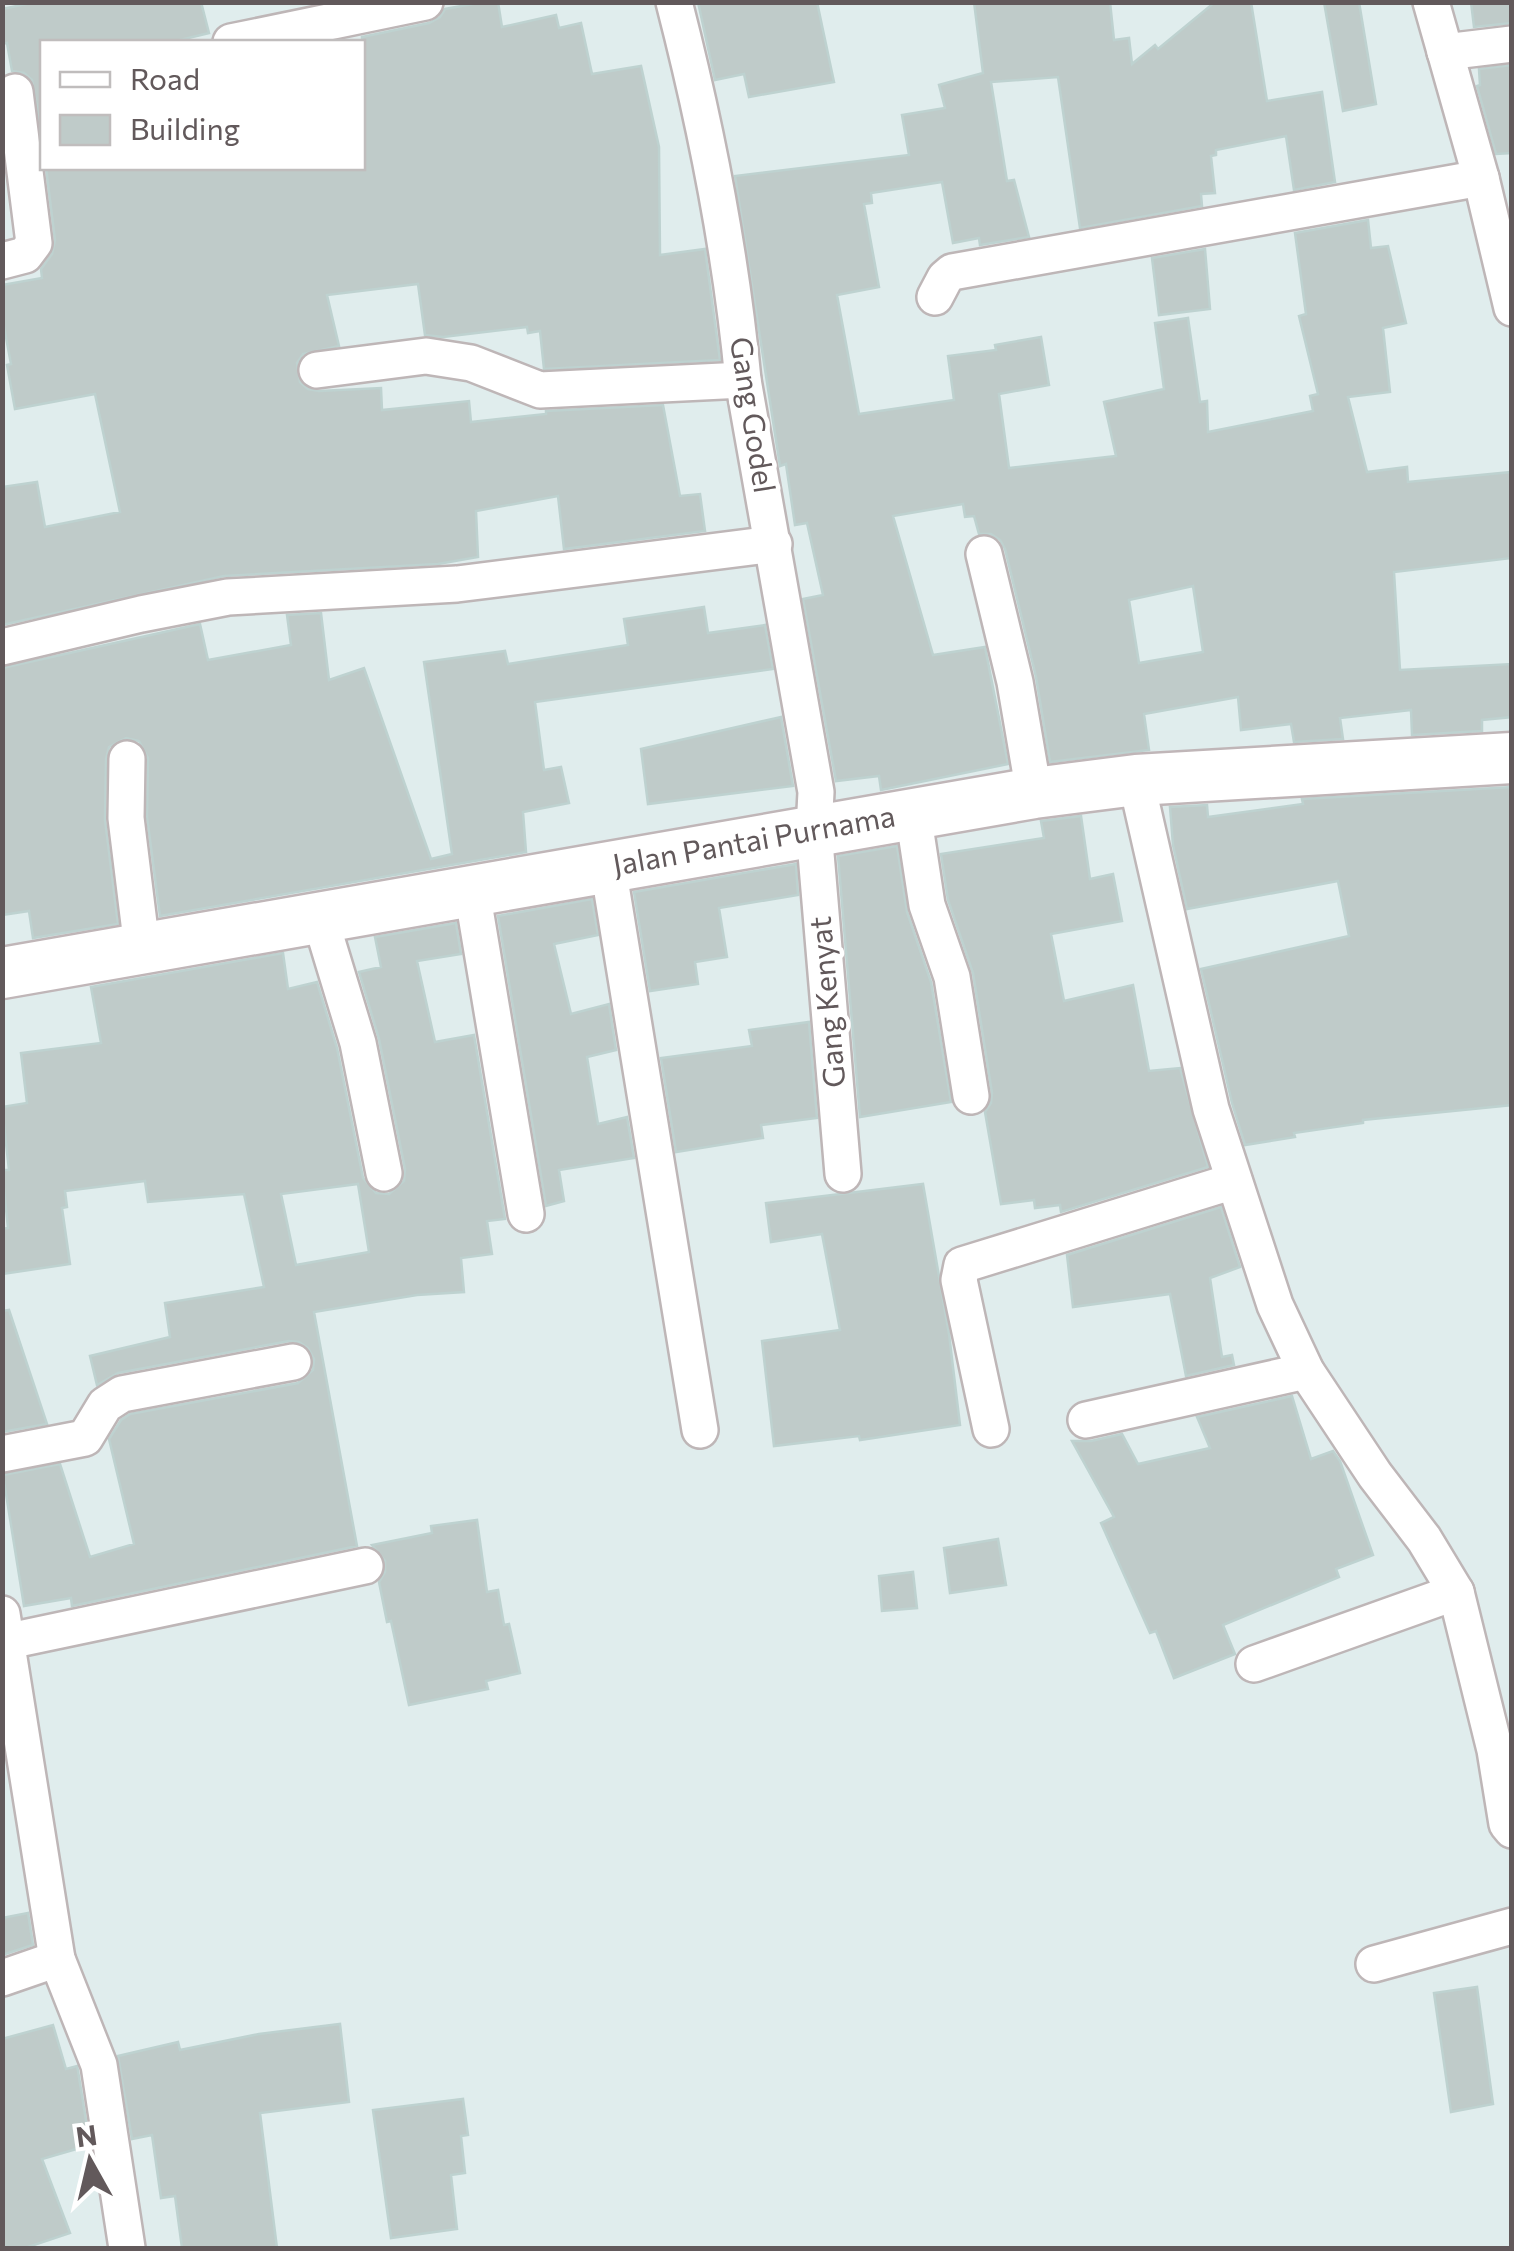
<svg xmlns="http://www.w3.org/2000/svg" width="1514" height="2251" font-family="Commissioner,sans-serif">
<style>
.building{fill:#bfcbc9;stroke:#bed2d0;stroke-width:2.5;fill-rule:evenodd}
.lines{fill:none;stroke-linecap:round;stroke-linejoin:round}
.street-casing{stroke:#beb6b7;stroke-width:40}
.secondary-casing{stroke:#c0b6b8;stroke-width:55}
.street{stroke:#fff;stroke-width:35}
.secondary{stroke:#fff;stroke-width:50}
.labels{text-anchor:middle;stroke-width:9;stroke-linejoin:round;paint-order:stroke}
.street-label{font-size:30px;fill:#62595b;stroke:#fff}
</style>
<rect width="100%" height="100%" fill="#e0eded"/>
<!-- building -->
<g class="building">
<polygon points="36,2 201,2 209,33 172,42 42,42 42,137 32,80 24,73 12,71 7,43 2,44 2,9"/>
<polygon points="484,2 498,2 502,27 556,15 559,28 581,23 592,74 641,66 659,147 660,255 705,249 720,360 544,369 540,331 528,333 527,327 443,337 425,335 418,284 327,295 339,346 303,354 297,363 300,382 308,389 319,391 381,388 382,410 469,401 471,422 546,414 546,411 663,405 680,496 700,494 705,531 564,549 558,496 476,511 478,557 438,564 224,576 2,625 2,487 37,482 45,527 120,512 95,394 15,409 7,365 11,364 2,316 2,285 42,278 41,269 52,254 55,240 46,168 362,168 362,37 429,23 440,17 445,9"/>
<polygon points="698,2 817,2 834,82 749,97 744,74 715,80"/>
<path d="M974,2H1110L1114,40L1129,38L1132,64L1155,45L1158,49L1215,2H1251L1267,101L1322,92L1335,182L1294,190L1286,136L1216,150V155L1211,156L1215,193L1201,194L1202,206L1080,228L1058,77L991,82L1007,181L1014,180L1029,237L980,245L979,238L953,243L942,182L871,193L872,203L864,204L879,287L837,295L859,414L954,400L948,356L996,350L995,345L1041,337L1049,385L999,394L1009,468L1116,456L1104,402L1164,389L1155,323L1188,318L1200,402L1207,401L1208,432L1313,411L1310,396L1318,394L1299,316L1306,314L1295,233L1368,220L1371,248L1388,246L1406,323L1383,328L1390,392L1348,397L1367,472L1407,467L1408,482L1512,472V558L1394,572L1400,670L1512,664V717L1482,720V731L1412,735L1411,710L1340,718L1343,739L1294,742L1291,724L1241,730L1238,697L1144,714L1149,750L1050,762L1036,677L1005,549L1000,540L991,534H979L974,516L965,517L963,504L893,516L933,655L985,647L1008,764L881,790L879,776L836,781L803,599L823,595L807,523L795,525L786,464L780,466L735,176L909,155L902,115L945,108L939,85L983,73ZM1193,586L1203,652L1139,663L1129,600Z"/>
<polygon points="1324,2 1359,2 1376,104 1343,111"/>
<polygon points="1471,2 1512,2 1512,23 1474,27"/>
<polygon points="1512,65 1512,153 1496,154 1477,86 1480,85 1479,69"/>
<polygon points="1205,249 1210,309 1159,315 1152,258"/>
<polygon points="704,607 708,633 765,625 773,669 535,702 544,770 561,767 569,803 523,812 526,852 160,916 147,817 148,758 139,741 126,738 109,747 106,759 105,820 118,924 33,938 29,911 2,915 2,668 200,624 208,660 291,645 287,615 321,613 329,680 364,668 431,859 452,854 424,662 505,651 508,664 628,645 624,619"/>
<polygon points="781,717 793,786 648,804 641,749"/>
<polygon points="1512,787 1512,1105 1363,1120 1363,1123 1294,1133 1295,1137 1245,1145 1232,1103 1201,969 1349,936 1338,881 1187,909 1173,845 1170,807 1207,805 1208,817 1303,804 1302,799"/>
<polygon points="1081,816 1090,879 1113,874 1122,921 1051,934 1064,1001 1133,985 1149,1071 1180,1068 1208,1167 1061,1212 1060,1205 1035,1208 1034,1200 1001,1204 985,1112 991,1103 992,1093 973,973 948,900 941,854 1044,838 1041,821"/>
<polygon points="897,846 907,912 931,982 951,1102 860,1117 838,856"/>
<polygon points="796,864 798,895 719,908 727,957 695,962 698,984 650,991 634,892"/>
<polygon points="592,899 598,935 554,944 571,1014 609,1004 616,1050 587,1057 598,1124 627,1117 634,1158 559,1170 564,1201 546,1206 498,916"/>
<path d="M456,923L461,954L417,961L435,1042L474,1035L505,1219L487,1221L492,1254L461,1258L464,1292L417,1295L314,1312L357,1546L72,1606L71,1598L24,1606L3,1475L60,1464L90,1557L134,1544L109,1439L121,1420L130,1414L298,1383L313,1370L314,1359L308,1348L299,1342L289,1341L118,1373L97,1385L90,1356L170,1337L165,1303L264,1287L244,1194L148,1202L145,1181L65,1191L67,1207L62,1208L70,1264L2,1274V1229L8,1228L2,1170H9L2,1107L27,1103L21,1053L101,1043L91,987L283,953L288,989L317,982L337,1048L363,1178L376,1193L389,1194L404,1181L405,1169L379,1039L359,972L381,967L375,937ZM358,1184L369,1252L296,1265L281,1194Z"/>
<polygon points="809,1022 817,1118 761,1125 763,1138 676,1152 661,1058 752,1046 749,1030"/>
<polygon points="923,1184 949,1334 960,1425 860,1440 859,1436 774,1446 762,1341 840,1330 822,1234 771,1242 766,1203"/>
<polygon points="1221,1207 1240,1267 1210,1278 1222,1357 1232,1355 1234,1365 1186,1376 1170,1294 1073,1307 1067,1255"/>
<polygon points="9,1310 47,1424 2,1432 2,1311"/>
<polygon points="1292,1396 1311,1459 1333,1451 1340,1461 1373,1555 1336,1569 1339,1577 1223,1625 1235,1654 1174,1678 1156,1631 1150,1633 1101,1523 1114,1517 1072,1441 1091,1441 1122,1434 1138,1464 1210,1448 1197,1417"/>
<polygon points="477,1520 487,1592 498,1590 504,1625 509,1624 520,1673 486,1681 488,1689 409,1705 391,1621 387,1622 379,1582 385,1572 385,1561 372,1545 432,1533 431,1526"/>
<polygon points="998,1539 1006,1585 950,1593 944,1548"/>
<polygon points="913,1572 917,1608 882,1611 879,1576"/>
<polygon points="28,1913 33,1945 2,1955 2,1918"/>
<polygon points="1477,1987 1493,2104 1451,2112 1434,1993"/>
<polygon points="340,2024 349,2102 260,2113 277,2248 182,2248 175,2196 161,2198 152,2135 132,2139 118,2056 178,2042 180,2050 259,2034"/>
<polygon points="53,2025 66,2069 77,2066 78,2071 90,2145 42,2159 70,2233 25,2248 2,2248 2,2039"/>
<polygon points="463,2099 468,2135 461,2136 465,2173 451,2175 457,2229 391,2238 373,2110"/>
</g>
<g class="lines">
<!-- street casing -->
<g class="street-casing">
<g id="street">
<path d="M674,2C706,126 731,252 743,380L816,792L814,830L843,1174"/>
<polyline points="1431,2 1481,178 1512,308"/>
<polyline points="231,42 425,2"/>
<polyline points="1445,52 1512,44"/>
<polyline points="2,261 25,255 34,243 15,92"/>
<polyline points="935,297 945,278 952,272 1481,178"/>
<polyline points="317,370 426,356 471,363 540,390 743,380"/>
<polyline points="984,554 1015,682 1034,793"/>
<polyline points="2,647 141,614 228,597 457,584 774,544"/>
<polyline points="127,759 126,818 142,948"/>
<polyline points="1136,780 1211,1109 1275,1305 1306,1371 1375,1475 1424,1539 1456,1592 1254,1664"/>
<polyline points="913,813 927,905 952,977 971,1096"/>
<polyline points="608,867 700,1430"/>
<polyline points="472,891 526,1214"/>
<polyline points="320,918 358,1043 384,1173"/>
<polyline points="1086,1420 1306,1371"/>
<polyline points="991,1429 959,1280 962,1265 1234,1181"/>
<polyline points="2,1454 85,1438 105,1405 122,1394 293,1362"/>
<polyline points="1456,1592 1495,1750 1507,1824 1512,1830"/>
<polyline points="2,1614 57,1959 99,2065 127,2248"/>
<polyline points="9,1641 365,1566"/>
<polyline points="1374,1964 1512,1926"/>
<polyline points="2,1978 57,1959"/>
</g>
</g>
<!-- secondary casing -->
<g class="secondary-casing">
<polyline id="secondary" points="2,973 1034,793 1136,780 1512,758"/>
</g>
<!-- street -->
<use href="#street" class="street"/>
<!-- secondary -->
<use href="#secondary" class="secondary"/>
</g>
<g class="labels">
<!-- street labels -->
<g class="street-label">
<text transform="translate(752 415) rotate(81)" y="10">Gang Godel</text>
<text transform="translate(754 841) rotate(-10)" y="10">Jalan Pantai Purnama</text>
<text transform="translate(828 1002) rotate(-95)" y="10">Gang Kenyat</text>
</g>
</g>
<!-- border -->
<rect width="1514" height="2251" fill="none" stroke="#62595b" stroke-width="10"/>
<!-- legend -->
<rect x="40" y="40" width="325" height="130" fill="#ffffff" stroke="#c0bdbd" stroke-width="2.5"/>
<rect x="60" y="72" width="50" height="15" fill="#ffffff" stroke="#c0bdbd" stroke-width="2.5"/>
<text x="130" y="90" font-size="30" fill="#62595b">Road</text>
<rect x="60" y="115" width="50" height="30" fill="#bfcbc9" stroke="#c0bdbd" stroke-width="2.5"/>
<text x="130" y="140" font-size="30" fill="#62595b">Building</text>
<!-- north arrow -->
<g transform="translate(90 2161) rotate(352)" stroke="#ffffff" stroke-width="8" paint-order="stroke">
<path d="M0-8L18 38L0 25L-18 38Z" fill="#62595b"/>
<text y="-15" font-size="28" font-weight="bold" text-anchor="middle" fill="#62595b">N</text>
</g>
</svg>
